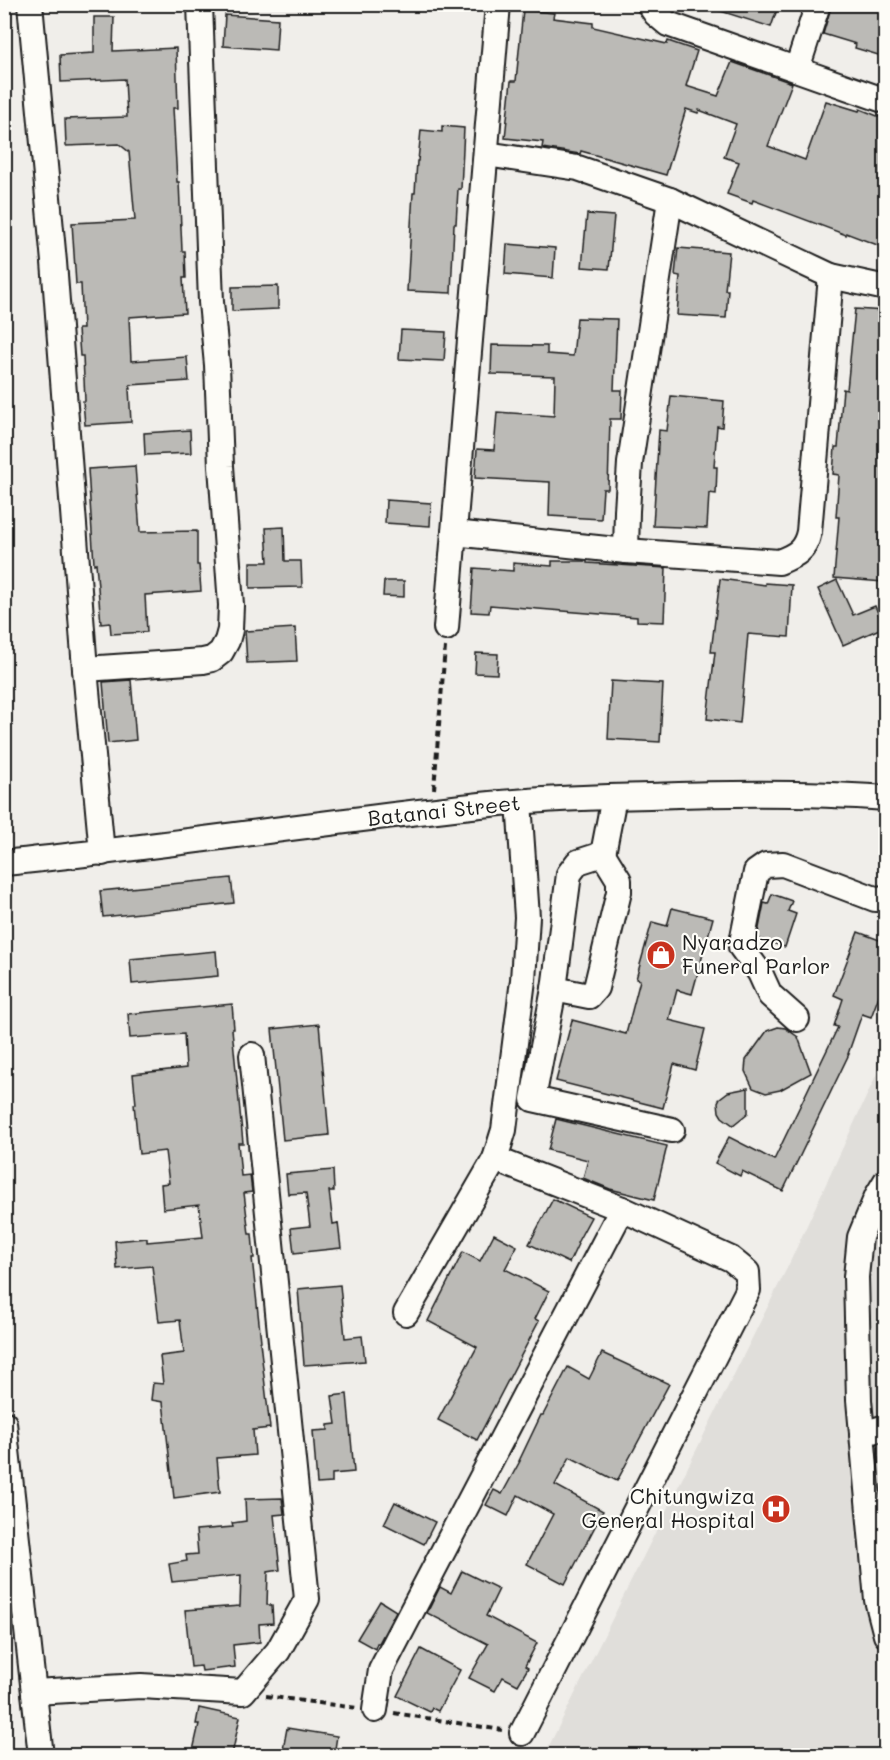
<svg xmlns="http://www.w3.org/2000/svg" width="890" height="1760" font-family="Mali,sans-serif">
<style>
.built{fill:#e0deda}
.building{fill:#bbbab6;stroke:#1c1c1c;stroke-width:1.5}
.lines{fill:none;stroke-linecap:round;stroke-linejoin:round}
.minor-casing{stroke:#1c1c1c;stroke-width:28}
.path{stroke:#1c1c1c;stroke-width:4;stroke-dasharray:6 4.5;stroke-linecap:butt}
.minor{stroke:#fdfcf7;stroke-width:24}
.labels{text-anchor:middle;stroke-width:4.5;stroke-linejoin:round;paint-order:stroke}
.street-label{font-size:21px;fill:#1c1c1c;stroke:#fdfcf7}
.poi-label{font-size:21px;fill:#1c1c1c;stroke:#fdfcf7;text-anchor:start}
</style>
<rect width="100%" height="100%" fill="#f0eeea"/>
<filter id="ink" filterUnits="userSpaceOnUse"><feTurbulence type="fractalNoise" baseFrequency=".0167" numOctaves="2"/><feDisplacementMap in="SourceGraphic" scale="12" xChannelSelector="R" yChannelSelector="G"/><feConvolveMatrix kernelMatrix="1 2 1 2 8 2 1 2 1" color-interpolation-filters="sRGB"/></filter>
<g filter="url(#ink)">
<!-- built -->
<polygon class="built" points="885,1056 885,1755 544,1756 790,1262"/>
<!-- building -->
<g class="building">
<polygon points="711,4 779,4 771,27 711,8"/>
<polygon points="832,4 885,4 885,57 855,48 856,44 823,34"/>
<polygon points="523,10 554,13 553,18 593,23 593,27 667,44 668,41 697,51 686,86 718,96 732,62 792,83 768,146 805,160 826,101 859,111 860,109 885,119 885,232 880,246 846,233 846,235 753,200 752,203 727,194 739,162 724,157 736,124 699,110 698,113 686,109 666,175 581,151 580,154 542,148 543,142 505,138 511,81 516,81"/>
<polygon points="225,15 278,19 276,50 223,46"/>
<polygon points="94,17 114,17 113,51 176,48 178,108 173,108 177,182 179,182 182,251 185,251 186,278 183,278 185,313 129,317 131,361 187,357 189,381 130,385 131,389 129,389 131,422 85,425 83,401 85,401 83,356 80,356 78,329 83,329 81,284 76,284 72,223 135,220 129,152 119,144 66,146 65,119 127,117 125,79 61,82 60,55 94,53"/>
<polygon points="442,126 464,128 461,189 458,189 456,224 454,224 451,293 407,291 413,193 415,193 417,161 418,161 421,130 442,132"/>
<polygon points="587,214 614,216 609,269 582,267"/>
<polygon points="507,244 555,248 553,278 505,274"/>
<polygon points="678,248 729,252 725,290 728,290 726,318 677,315 680,276 675,275"/>
<polygon points="278,286 278,309 232,311 232,287"/>
<polygon points="855,309 885,311 885,464 883,486 885,486 885,553 883,582 834,578 839,517 836,517 839,475 833,474 835,447 838,447 843,389 847,390"/>
<polygon points="577,318 617,319 614,390 622,390 621,419 610,419 608,489 603,489 601,519 549,516 550,482 475,478 477,449 494,450 497,412 554,416 555,376 491,374 492,345 547,346 547,354 573,356"/>
<polygon points="401,330 446,332 444,361 399,359"/>
<polygon points="671,396 724,401 722,427 717,426 714,467 717,467 716,494 709,493 707,528 653,526 659,430 667,431"/>
<polygon points="190,430 191,453 145,455 144,433"/>
<polygon points="135,466 140,532 197,531 197,565 199,565 201,591 145,595 147,632 111,634 110,623 101,624 96,563 94,564 88,469"/>
<polygon points="386,500 431,503 430,526 385,523"/>
<polygon points="284,527 285,561 301,561 302,587 250,588 250,562 268,562 266,528"/>
<polygon points="552,561 587,561 587,563 666,568 664,622 637,621 637,617 490,605 489,613 471,612 474,568 513,571 513,563 552,566"/>
<polygon points="720,579 765,585 765,583 792,585 789,637 748,634 740,723 707,719 715,652 711,652"/>
<polygon points="837,580 853,615 875,606 884,627 843,645 818,589"/>
<polygon points="384,581 404,581 404,597 383,596"/>
<polygon points="295,628 297,661 247,663 245,631"/>
<polygon points="476,653 498,654 497,674 475,673"/>
<polygon points="131,680 136,740 108,743 103,682"/>
<polygon points="611,681 663,684 660,742 608,739"/>
<polygon points="231,878 234,903 103,917 100,891"/>
<polygon points="772,894 792,901 788,911 796,914 785,947 757,938 764,903 768,904"/>
<polygon points="672,908 713,918 692,994 677,990 669,1020 705,1029 695,1070 674,1064 663,1108 556,1081 572,1020 626,1034 640,980 636,979 652,922 667,926"/>
<polygon points="858,932 885,942 885,980 871,1017 862,1014 848,1054 849,1054 783,1191 742,1171 740,1176 715,1163 729,1137 774,1160 838,1027 834,1026 843,999 834,995"/>
<polygon points="216,951 218,976 132,984 130,959"/>
<polygon points="232,1004 234,1029 232,1029 243,1143 238,1143 241,1176 250,1175 252,1192 244,1193 249,1234 252,1234 254,1258 252,1258 261,1341 260,1342 270,1428 253,1430 255,1455 217,1458 220,1492 174,1498 163,1402 151,1400 153,1383 163,1384 160,1356 184,1353 180,1320 159,1322 152,1266 117,1269 115,1241 147,1238 147,1242 203,1237 199,1205 163,1209 161,1184 169,1183 165,1151 139,1154 134,1104 136,1104 133,1074 186,1068 184,1034 130,1038 128,1014"/>
<polygon points="319,1024 329,1135 283,1140 272,1029"/>
<polygon points="778,1027 785,1028 798,1037 811,1073 780,1090 766,1093 753,1088 745,1071 746,1060 767,1031"/>
<polygon points="748,1088 748,1113 733,1125 722,1117 719,1112 718,1102 720,1098 728,1092"/>
<polygon points="556,1119 667,1146 654,1200 610,1189 583,1178 588,1160 548,1150"/>
<polygon points="333,1170 334,1191 329,1191 333,1224 338,1223 341,1248 294,1253 291,1228 310,1226 306,1193 288,1194 286,1174"/>
<polygon points="553,1199 591,1217 577,1243 578,1244 569,1263 529,1244"/>
<polygon points="494,1234 517,1246 505,1269 549,1291 535,1319 539,1321 477,1440 438,1420 477,1347 428,1321 463,1252 480,1261"/>
<polygon points="340,1285 345,1338 362,1336 365,1361 304,1365 298,1289"/>
<polygon points="602,1353 669,1384 617,1481 570,1457 555,1485 603,1511 565,1584 527,1564 553,1514 518,1495 508,1516 486,1505 494,1490 502,1494 520,1461 519,1461 541,1415 543,1415 568,1367 589,1379"/>
<polygon points="347,1394 354,1472 332,1474 332,1483 317,1484 313,1431 328,1430 328,1425 336,1424 332,1396"/>
<polygon points="282,1498 284,1514 274,1515 280,1570 268,1572 267,1605 272,1605 273,1623 259,1624 260,1642 233,1645 235,1667 202,1671 201,1666 191,1667 185,1610 240,1606 241,1575 172,1582 169,1564 187,1561 186,1555 198,1554 196,1530 233,1527 232,1523 246,1521 245,1499"/>
<polygon points="395,1502 435,1522 424,1544 384,1524"/>
<polygon points="462,1571 499,1589 486,1616 537,1643 525,1666 528,1668 518,1685 503,1677 495,1691 469,1678 488,1644 427,1613 440,1587 451,1593"/>
<polygon points="380,1601 396,1611 379,1643 377,1643 375,1649 357,1639"/>
<polygon points="421,1649 460,1670 438,1711 432,1708 430,1712 397,1696"/>
<polygon points="199,1708 240,1717 232,1755 192,1755 199,1724 196,1724"/>
<polygon points="287,1728 337,1736 334,1755 282,1755"/>
</g>
<g class="lines">
<!-- minor casing -->
<g class="minor-casing">
<g id="minor">
<polyline points="30,4 54,262 85,669 102,853"/>
<polyline points="649,4 656,14 668,24 886,101"/>
<polyline points="797,69 818,4"/>
<polyline points="486,154 578,168 670,200 831,276 886,288"/>
<path d="M454,533L626,551L779,562C796,555 805,551 809,532L831,276"/>
<polyline points="626,551 627,511 630,463 670,200"/>
<polyline points="446,628 498,4"/>
<polyline points="85,669 203,661 212,659 221,652 227,641 230,630 231,605 221,466 217,365 211,302 200,4"/>
<polyline points="614,797 603,854 578,862 569,874 554,989 533,1099 672,1130"/>
<path d="M4,863C167,846 328,821 491,804C544,799 597,797 650,796C728,793 807,792 886,798"/>
<polyline points="554,989 589,996 596,988 619,892 619,880 603,854"/>
<polyline points="797,1019 770,995 760,973 741,947 756,872 766,865 783,864 875,899 886,898"/>
<polyline points="495,1159 504,1130 523,980 527,917 519,802"/>
<polyline points="886,1181 877,1196 860,1237 856,1277 859,1400 877,1600 886,1635"/>
<polyline points="406,1313 495,1159 622,1209 731,1259 747,1272 748,1290 522,1733"/>
<polyline points="4,1423 41,1756"/>
<polyline points="862,1434 886,1427"/>
<polyline points="34,1692 141,1686 243,1692 278,1651 307,1599 252,1055"/>
<polyline points="375,1710 381,1670 622,1209"/>
</g>
</g>
<!-- path -->
<g class="path">
<polyline points="434,789 445,647"/>
<polyline points="266,1696 357,1708"/>
<polyline points="394,1713 502,1730"/>
</g>
<!-- minor -->
<use href="#minor" class="minor"/>
</g>
</g>
<!-- icons -->
<defs>
<g id="shop-disc" transform="scale(1.5)"><circle r="9.5" fill="#c8321e" stroke="#fdfcf7"/><path d="M-5-2.5h2.3a2.7 3.5 0 0 1 5.4 0H5L5.5 6h-11ZM-1.5-2.5h3a1.5 2.3 0 0 0-3 0Z" fill="#fff"/></g>
<g id="hospital-disc" transform="scale(1.5)"><circle r="9.5" fill="#c8321e" stroke="#fdfcf7"/><path d="M-5-5h3v3.5h4V-5h3V5h-3V1.5h-4V5h-3Z" fill="#fff"/></g>
</defs>
<g fill-rule="evenodd">
<use href="#shop-disc" x="661" y="955"/>
<use href="#hospital-disc" x="776" y="1509"/>
</g>
<g class="labels">
<!-- street labels -->
<g class="street-label">
<text transform="translate(444 811) rotate(-6)" y="7">Batanai Street</text>
</g>
<!-- poi labels -->
<g class="poi-label">
<text x="682" y="950">Nyaradzo<tspan x="682" dy="24">Funeral Parlor</tspan></text>
<text x="755" y="1504" text-anchor="end">Chitungwiza<tspan x="755" dy="24">General Hospital</tspan></text>
</g>
</g>
<!-- margin -->
<rect width="890" height="1760" fill="none" stroke="#fdfcf7" stroke-width="24"/>
<rect x="12" y="12" width="866" height="1736" fill="none" stroke="#1c1c1c" stroke-width="2" filter="url(#ink)"/>
</svg>
